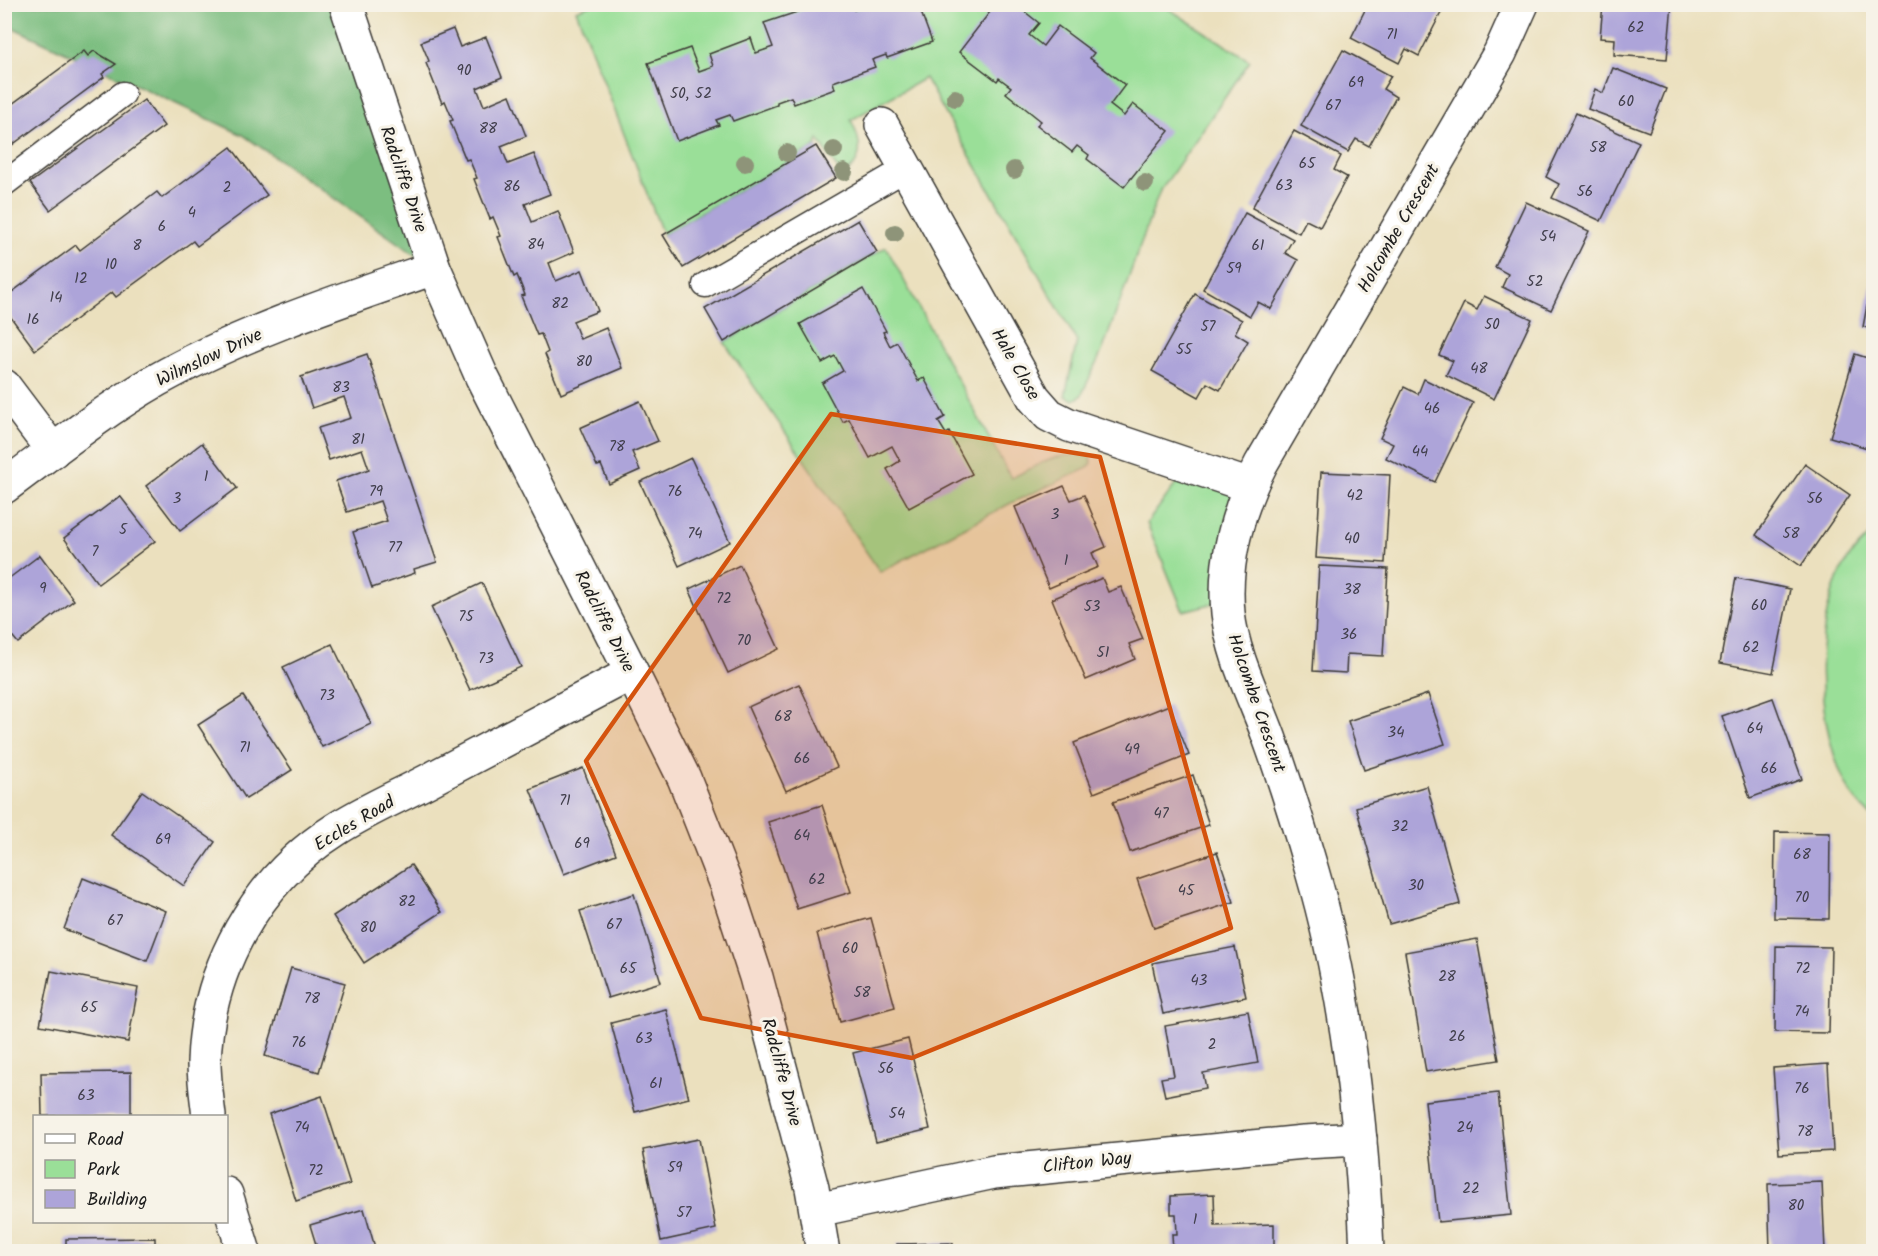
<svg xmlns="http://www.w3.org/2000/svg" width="1878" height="1256" font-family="Kalam,sans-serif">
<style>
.green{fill:#9adf98;stroke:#5b7e5a;stroke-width:1.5}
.forest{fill:#7bbe80;stroke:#4c6d4e;stroke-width:1.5}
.building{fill:#ada4d9}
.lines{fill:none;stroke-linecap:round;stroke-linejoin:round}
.lane-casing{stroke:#3b3934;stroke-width:27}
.street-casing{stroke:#3b3934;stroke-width:36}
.lane{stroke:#fff;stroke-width:24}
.street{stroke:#fff;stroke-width:33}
.tree{fill:#8e9479}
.marked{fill:#d4530e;fill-opacity:0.2;stroke:#d4530e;stroke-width:4.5;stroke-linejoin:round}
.labels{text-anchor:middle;stroke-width:6;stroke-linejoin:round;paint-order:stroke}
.number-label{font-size:15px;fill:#403e4b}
.street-label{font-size:18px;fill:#1c1c1c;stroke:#f7f3e8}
</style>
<rect width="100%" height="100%" fill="#f7f3e8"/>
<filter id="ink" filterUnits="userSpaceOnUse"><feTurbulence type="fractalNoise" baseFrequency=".0167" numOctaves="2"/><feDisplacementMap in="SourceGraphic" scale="12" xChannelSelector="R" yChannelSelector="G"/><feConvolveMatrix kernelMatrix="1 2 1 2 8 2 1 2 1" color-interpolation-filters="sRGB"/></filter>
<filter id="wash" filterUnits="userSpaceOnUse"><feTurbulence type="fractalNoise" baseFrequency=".008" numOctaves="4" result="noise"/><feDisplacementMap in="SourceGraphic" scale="24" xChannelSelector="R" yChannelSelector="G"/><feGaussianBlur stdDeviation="1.35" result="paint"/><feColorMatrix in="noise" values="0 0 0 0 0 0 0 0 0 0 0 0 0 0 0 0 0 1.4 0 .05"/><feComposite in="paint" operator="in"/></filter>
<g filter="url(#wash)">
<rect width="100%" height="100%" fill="#ebe0be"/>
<!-- green -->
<g class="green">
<path d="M593,4L1163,5L1250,61L1159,193L1103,349L1081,396L1074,400L1065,396L1077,341L925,78L851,120C862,142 865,162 842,176L818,139L816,146L663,235L576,10Z"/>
<path d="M886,247L1011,478C1040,465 1054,451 1089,456L1092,463L1088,468L1011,503L880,572L724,342Z"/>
<polygon points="1184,463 1250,486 1227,600 1183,611 1147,523 1176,484"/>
<path d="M1873,532V819C1867,811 1858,804 1852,795C1815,735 1808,614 1851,555C1858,547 1866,539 1873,532Z"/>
<polygon points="1873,855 1874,855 1873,1142 1871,980"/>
</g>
<!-- forest -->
<polygon class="forest" points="5,5 346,5 434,268 243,135 5,24"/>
<g id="blocks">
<!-- building -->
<g class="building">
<polygon points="805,4 852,4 854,10 870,4 918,4 932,42 887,58 886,55 872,60 875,67 833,82 835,89 794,104 791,97 777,102 777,105 733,121 730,115 716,120 719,125 677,141 648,63 690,48 699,71 713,66 709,54 751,38 756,53 773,47 764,23 806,9"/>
<polygon points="996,4 1015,4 1039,23 1029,35 1043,46 1058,26 1094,53 1090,58 1125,85 1110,105 1124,116 1133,104 1169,131 1124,187 1087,159 1089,155 1077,146 1072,152 1037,125 1041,121 1006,93 1011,87 999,78 997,81 959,52"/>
<polygon points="1368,4 1444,4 1445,5 1419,56 1406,49 1399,63 1351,38"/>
<polygon points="1603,4 1672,4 1667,59 1614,55 1615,39 1600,38"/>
<polygon points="453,29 460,47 486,37 502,77 477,88 484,106 510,95 526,136 501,146 508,164 534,154 550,194 525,204 532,222 558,211 574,252 549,263 556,281 582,270 598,311 573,321 580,339 606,328 622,368 561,394 545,354 548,352 541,334 537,335 521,296 525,295 517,275 514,277 498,237 501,236 493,217 490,219 474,179 477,178 469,159 466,160 450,121 453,120 445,101 442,103 426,63 429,61 421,42"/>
<polygon points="1343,50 1391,76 1383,89 1396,97 1369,146 1356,139 1348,152 1301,126"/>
<polygon points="84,51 88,56 94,51 116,64 102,74 104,77 4,151 4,110"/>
<polygon points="1613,68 1666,89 1649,132 1588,109 1595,89 1603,93"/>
<polygon points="144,100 164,126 50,210 30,183"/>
<polygon points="1576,113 1639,142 1601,221 1552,198 1559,184 1546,177"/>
<polygon points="1294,131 1341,156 1334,170 1347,177 1320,227 1306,220 1299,233 1252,208"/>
<polygon points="816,146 836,178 683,268 663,235"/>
<polygon points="231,147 267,195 197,246 193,241 116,297 112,292 35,350 4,308 4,298 76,245 80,250 157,192 162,198"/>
<polygon points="1526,202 1589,231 1551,310 1502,287 1508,274 1495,267"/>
<polygon points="1245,213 1293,239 1285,253 1298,260 1271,309 1258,302 1250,316 1203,289"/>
<polygon points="858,220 877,252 724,342 705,309"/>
<polygon points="1872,279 1874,279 1874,329 1863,327"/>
<polygon points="863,289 886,331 883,332 890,346 897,342 918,381 924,378 945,417 938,421 946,434 949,432 972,474 909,508 887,469 900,461 892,446 870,458 849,419 843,422 822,383 843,371 835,356 822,363 800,324"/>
<polygon points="1195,294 1242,320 1235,333 1248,341 1220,390 1207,383 1199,397 1152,371"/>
<polygon points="1484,296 1532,319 1494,399 1446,375 1453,361 1439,355 1464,303 1477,310"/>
<polygon points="367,354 437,562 414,569 415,573 372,588 353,532 387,521 380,501 347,512 336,481 369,469 362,449 329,460 318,428 351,418 344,397 312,408 301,377"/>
<polygon points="1855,354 1874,360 1874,450 1830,437"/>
<polygon points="1424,379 1473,403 1435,482 1386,458 1393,444 1380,438 1404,387 1418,394"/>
<polygon points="640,401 658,441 632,452 640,470 609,484 601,465 597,466 580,428"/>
<polygon points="202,443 237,488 180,531 146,486"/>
<polygon points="691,458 730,542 679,566 640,482"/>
<polygon points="1805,464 1850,495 1801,566 1756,535"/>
<polygon points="1321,472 1390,475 1385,563 1316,558"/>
<polygon points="1064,486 1071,500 1084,495 1106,547 1092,553 1098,567 1049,588 1015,507"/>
<polygon points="120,496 155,541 98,584 64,538"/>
<polygon points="40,555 74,600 18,643 4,626 4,582"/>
<polygon points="740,565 779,649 728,673 689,589"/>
<polygon points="1319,566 1388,569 1383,656 1347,654 1346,673 1313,671"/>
<polygon points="1102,578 1108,592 1121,587 1143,639 1129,644 1135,659 1086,680 1052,599"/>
<polygon points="1736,578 1790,589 1773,673 1720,663"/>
<polygon points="482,583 521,667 470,690 431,607"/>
<polygon points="332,644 371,724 322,747 283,667"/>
<polygon points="799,684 837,767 786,791 748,707"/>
<polygon points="1428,694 1445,744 1364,770 1348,721"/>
<polygon points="243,696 292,770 246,799 198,725"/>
<polygon points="1773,698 1802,779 1750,798 1722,716"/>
<polygon points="1169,705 1189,755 1094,793 1074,743"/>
<polygon points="583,768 616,854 564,874 530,789"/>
<polygon points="1193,775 1209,825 1130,852 1113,802"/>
<polygon points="1427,786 1460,904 1389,924 1356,807"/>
<polygon points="142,791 215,842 184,886 111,835"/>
<polygon points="822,805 851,892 797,909 768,822"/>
<polygon points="1775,832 1830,833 1829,919 1774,918"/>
<polygon points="1217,852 1234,902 1154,928 1137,879"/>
<polygon points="411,865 442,912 364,963 333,916"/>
<polygon points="83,878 166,911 147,961 64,929"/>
<polygon points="634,894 661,982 608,998 580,911"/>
<polygon points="871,918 895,1007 840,1022 817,933"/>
<polygon points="1477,939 1499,1060 1426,1072 1405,952"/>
<polygon points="1776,946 1831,947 1829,1033 1775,1032"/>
<polygon points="1235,947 1246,997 1163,1014 1152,963"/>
<polygon points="291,968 345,983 319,1072 265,1056"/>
<polygon points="51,971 138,988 128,1042 40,1025"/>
<polygon points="666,1009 689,1098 635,1112 611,1023"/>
<polygon points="1248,1011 1258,1063 1203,1073 1206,1088 1165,1096 1161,1078 1174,1076 1165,1026"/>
<polygon points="908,1039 930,1129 876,1142 853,1053"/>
<polygon points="1828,1064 1833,1151 1779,1154 1773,1068"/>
<polygon points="131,1072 131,1116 42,1116 41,1073"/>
<polygon points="1498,1093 1511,1215 1438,1222 1425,1101"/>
<polygon points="322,1096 350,1184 296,1201 269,1114"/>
<polygon points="699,1139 716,1229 661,1241 643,1150"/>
<polygon points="1822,1182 1825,1251 1770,1251 1768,1184"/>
<polygon points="1214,1194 1215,1226 1274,1224 1274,1251 1173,1251 1172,1234 1177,1234 1176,1214 1171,1214 1171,1196"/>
<polygon points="364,1209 376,1251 318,1251 310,1225"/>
<polygon points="155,1238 155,1251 66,1251 66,1239"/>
<polygon points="953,1243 953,1251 897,1251 897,1244"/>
</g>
</g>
</g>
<g filter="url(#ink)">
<use href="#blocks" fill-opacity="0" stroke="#3b3934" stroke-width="1.5"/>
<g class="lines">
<!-- lane casing -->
<g class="lane-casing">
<g id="lane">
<polyline points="4,184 123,94"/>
<polyline points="705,285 907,168"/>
</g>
</g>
<!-- street casing -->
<g class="street-casing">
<g id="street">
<polyline points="346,4 434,268 482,377 632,673 684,778 703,826 726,885 756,977 812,1188 823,1252"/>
<polyline points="882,125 1034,398 1049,415 1069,425 1250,486"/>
<polyline points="4,386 53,451"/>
<path d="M4,487C54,450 103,411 157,380C240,333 344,299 434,268"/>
<path d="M209,1116C207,1099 204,1080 204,1062C207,969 256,880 335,830C367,809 402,795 435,777C501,742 567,707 632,673"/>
<polyline points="226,1194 244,1252"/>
<polyline points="817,1210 994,1172 1304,1142 1360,1139"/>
<path d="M1367,1252C1362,1124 1348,994 1312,871C1299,826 1285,781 1269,737C1254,696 1233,657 1228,613C1223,563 1238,508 1261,464L1500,53L1522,4"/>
</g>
</g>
<!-- lane -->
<use href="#lane" class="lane"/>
<!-- street -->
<use href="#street" class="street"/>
</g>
<!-- trees -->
<g class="tree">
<circle cx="955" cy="98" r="9"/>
<circle cx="834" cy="150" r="9"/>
<circle cx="787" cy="153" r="9"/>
<circle cx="745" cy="163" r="9"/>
<circle cx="1014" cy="170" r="9"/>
<circle cx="844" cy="172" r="9"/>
<circle cx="1145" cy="183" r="9"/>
<circle cx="895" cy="233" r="9"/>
</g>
</g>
<!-- marked area -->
<path class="marked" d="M831,414L1100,457L1231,928L912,1058L701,1018L586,761Z"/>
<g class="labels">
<!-- number labels -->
<g class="number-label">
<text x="1636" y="32">62</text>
<text x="1392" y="39">71</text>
<text x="464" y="75">90</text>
<text x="1356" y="87">69</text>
<text x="691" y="98">50, 52</text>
<text x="1626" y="106">60</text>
<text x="1333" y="110">67</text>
<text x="488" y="133">88</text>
<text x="1598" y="152">58</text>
<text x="1307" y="168">65</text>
<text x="1284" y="190">63</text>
<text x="512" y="191">86</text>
<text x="227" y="192">2</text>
<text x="1585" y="196">56</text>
<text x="192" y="217">4</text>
<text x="162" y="231">6</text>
<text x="1548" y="241">54</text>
<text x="536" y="249">84</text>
<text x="137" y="250">8</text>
<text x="1258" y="250">61</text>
<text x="111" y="269">10</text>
<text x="1234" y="273">59</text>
<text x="81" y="283">12</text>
<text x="1535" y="286">52</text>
<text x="56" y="302">14</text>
<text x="560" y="308">82</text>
<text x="33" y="324">16</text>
<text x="1492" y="329">50</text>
<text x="1208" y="331">57</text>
<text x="1184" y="354">55</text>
<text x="584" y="366">80</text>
<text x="1479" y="373">48</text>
<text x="341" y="392">83</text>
<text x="1432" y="413">46</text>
<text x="358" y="444">81</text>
<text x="617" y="451">78</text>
<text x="1420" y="456">44</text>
<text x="206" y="481">1</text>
<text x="376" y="496">79</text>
<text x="675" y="496">76</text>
<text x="1355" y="500">42</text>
<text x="177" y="503">3</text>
<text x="1815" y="503">56</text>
<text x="1055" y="519">3</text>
<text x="123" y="534">5</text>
<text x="695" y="538">74</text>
<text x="1791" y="538">58</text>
<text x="1352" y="543">40</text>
<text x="395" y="552">77</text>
<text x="95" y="556">7</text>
<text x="1066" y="565">1</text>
<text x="43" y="593">9</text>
<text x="1352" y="594">38</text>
<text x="724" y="603">72</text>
<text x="1759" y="610">60</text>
<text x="1092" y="611">53</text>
<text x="466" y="621">75</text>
<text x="1349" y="639">36</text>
<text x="744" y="645">70</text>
<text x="1751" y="652">62</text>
<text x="1103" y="657">51</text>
<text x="486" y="663">73</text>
<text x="327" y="700">73</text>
<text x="783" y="721">68</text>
<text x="1755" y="733">64</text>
<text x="1396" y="737">34</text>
<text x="245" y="752">71</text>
<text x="1132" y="754">49</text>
<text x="802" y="763">66</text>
<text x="1769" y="773">66</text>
<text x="565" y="805">71</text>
<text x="1161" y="818">47</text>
<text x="1400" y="831">32</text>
<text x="802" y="840">64</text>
<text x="163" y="844">69</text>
<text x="582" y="848">69</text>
<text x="1802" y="859">68</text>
<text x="817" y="884">62</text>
<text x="1416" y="890">30</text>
<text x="1186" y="895">45</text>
<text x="1802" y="902">70</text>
<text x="407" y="906">82</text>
<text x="115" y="925">67</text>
<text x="614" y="929">67</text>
<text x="368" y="932">80</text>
<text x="850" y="953">60</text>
<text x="628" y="973">65</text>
<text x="1803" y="973">72</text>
<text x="1447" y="981">28</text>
<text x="1199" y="985">43</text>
<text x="862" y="997">58</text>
<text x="312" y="1003">78</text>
<text x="89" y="1012">65</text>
<text x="1802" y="1016">74</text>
<text x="1457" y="1041">26</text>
<text x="644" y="1043">63</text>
<text x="299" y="1047">76</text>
<text x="1212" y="1049">2</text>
<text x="886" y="1073">56</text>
<text x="656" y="1088">61</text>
<text x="1802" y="1093">76</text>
<text x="86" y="1100">63</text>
<text x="897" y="1118">54</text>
<text x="302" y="1132">74</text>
<text x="1465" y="1132">24</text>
<text x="1805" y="1136">78</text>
<text x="675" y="1172">59</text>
<text x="316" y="1175">72</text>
<text x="1471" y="1193">22</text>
<text x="1796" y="1210">80</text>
<text x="684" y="1217">57</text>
<text x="1195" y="1224">1</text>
</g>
<!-- street labels -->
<g class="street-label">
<text transform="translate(404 179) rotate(71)" y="6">Radcliffe Drive</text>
<text transform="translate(1398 228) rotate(-60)" y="6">Holcombe Crescent</text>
<text transform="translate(209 357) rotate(-25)" y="6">Wilmslow Drive</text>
<text transform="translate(1016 364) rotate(60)" y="6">Hale Close</text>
<text transform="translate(605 621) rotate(63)" y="6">Radcliffe Drive</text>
<text transform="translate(1257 703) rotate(71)" y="6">Holcombe Crescent</text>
<text transform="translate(354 823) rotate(-31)" y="6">Eccles Road</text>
<text transform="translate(782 1072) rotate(75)" y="6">Radcliffe Drive</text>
<text transform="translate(1087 1162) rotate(-6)" y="6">Clifton Way</text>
</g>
</g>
<!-- margin -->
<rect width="1878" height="1256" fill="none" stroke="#f7f3e8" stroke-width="24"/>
<!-- legend -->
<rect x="33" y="1115" width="195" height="108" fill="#f7f3e8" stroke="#9f9d96" stroke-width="1.5"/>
<rect x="45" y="1134" width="30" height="9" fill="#ffffff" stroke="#9f9d96" stroke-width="1.5"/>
<text x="87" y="1145" font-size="18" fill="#1c1c1c">Road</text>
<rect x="45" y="1160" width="30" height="18" fill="#9adf98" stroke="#9f9d96" stroke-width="1.5"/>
<text x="87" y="1175" font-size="18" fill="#1c1c1c">Park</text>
<rect x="45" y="1190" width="30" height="18" fill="#ada4d9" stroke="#9f9d96" stroke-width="1.5"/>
<text x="87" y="1205" font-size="18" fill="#1c1c1c">Building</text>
</svg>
